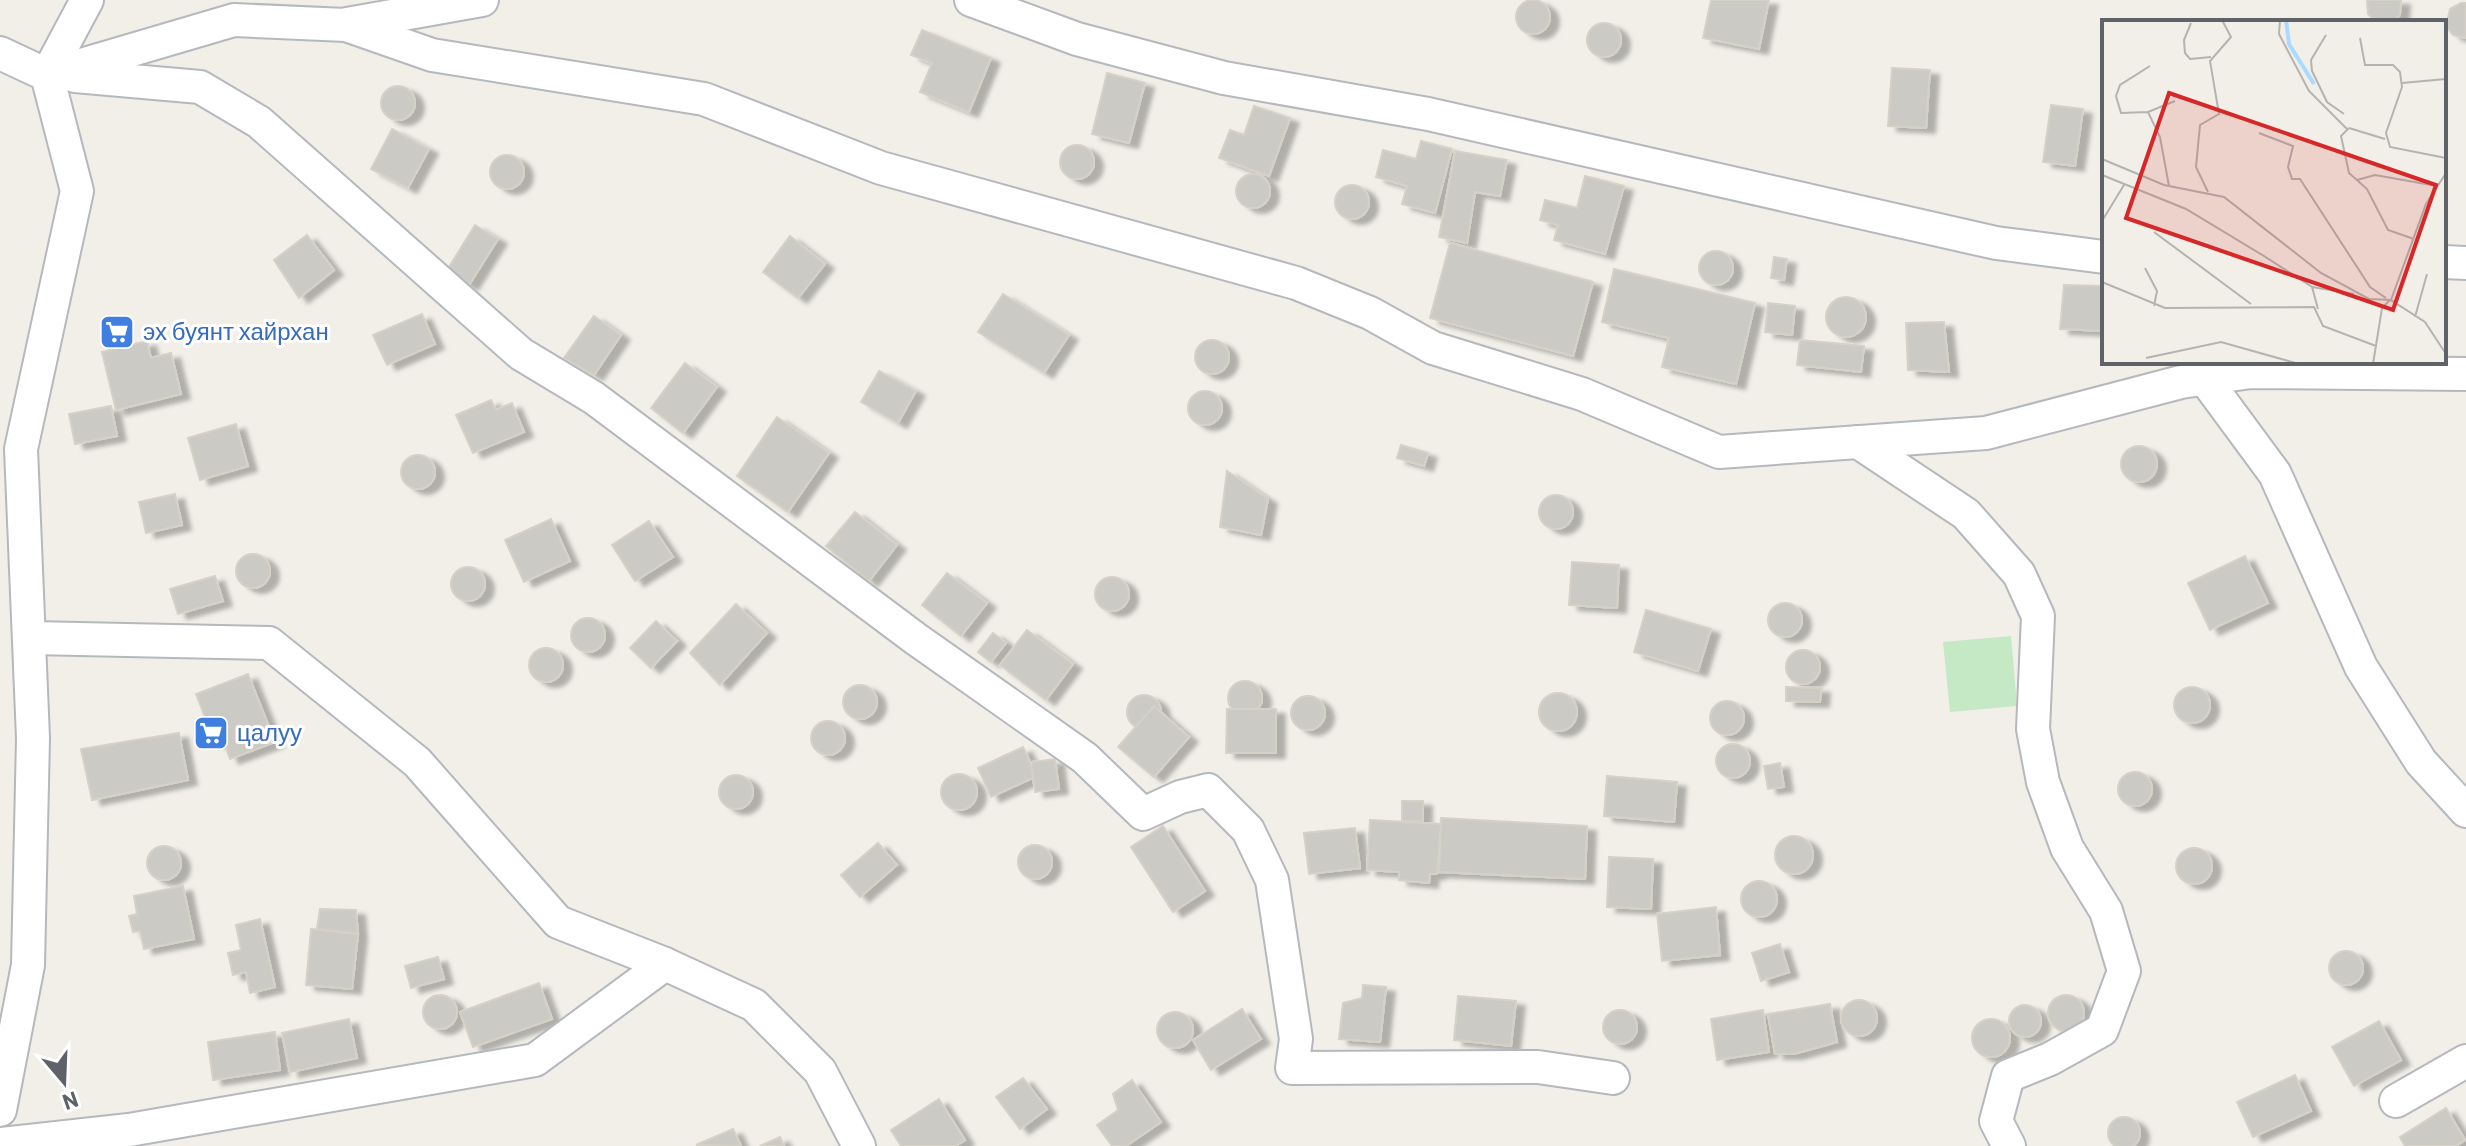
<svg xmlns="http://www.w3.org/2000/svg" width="2466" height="1146" font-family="Barlow,sans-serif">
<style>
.green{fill:#c5e8c5}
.building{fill:#cccac5;stroke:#d6d1c6;stroke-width:2;filter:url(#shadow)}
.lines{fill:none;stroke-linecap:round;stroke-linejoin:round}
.minor-casing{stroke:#b5b8bc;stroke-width:36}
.minor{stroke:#fff;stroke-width:32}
.labels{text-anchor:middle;stroke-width:6;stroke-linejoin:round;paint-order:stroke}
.shop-label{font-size:24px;fill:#366cbe;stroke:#fff;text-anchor:start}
.inset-river{fill:none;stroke:#aadaff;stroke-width:4}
.inset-road{fill:none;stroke:#b3b3b1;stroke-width:2}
.view{fill:#d62828;fill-opacity:0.15;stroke:#d62828;stroke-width:4}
.inset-edge{fill:none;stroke:#5f6368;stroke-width:4}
</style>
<defs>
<filter id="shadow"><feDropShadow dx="9" dy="5" stdDeviation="2" flood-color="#0004"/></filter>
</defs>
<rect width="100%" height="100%" fill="#f1efe8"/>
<!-- green -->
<polygon class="green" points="2011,636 2017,706 1950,712 1943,642"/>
<!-- building -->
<g class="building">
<polygon points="1711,0 1769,0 1759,49 1703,38"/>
<polygon points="2367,0 2401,0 2400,15 2392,22 2376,22 2368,14"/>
<circle cx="1533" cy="17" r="17"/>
<polygon points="2461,3 2466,3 2466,38 2453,35 2446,26 2450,9"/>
<circle cx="1604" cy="40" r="17"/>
<polygon points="922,30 991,58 969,112 920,92 932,63 911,55"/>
<polygon points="1892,68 1930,70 1926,128 1888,126"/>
<polygon points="1107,73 1145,83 1129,143 1092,134"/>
<circle cx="398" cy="103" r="17"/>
<polygon points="2051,105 2083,109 2075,166 2043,162"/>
<polygon points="1254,106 1290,118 1269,176 1219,158 1230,130 1244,135"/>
<polygon points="392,129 429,149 408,188 371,169"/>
<polygon points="1421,141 1452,149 1435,213 1402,204 1407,186 1376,177 1383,150 1416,159"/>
<circle cx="1077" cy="162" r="17"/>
<polygon points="1455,151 1507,160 1500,196 1475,192 1467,243 1439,237"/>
<circle cx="507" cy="172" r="17"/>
<circle cx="1253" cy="191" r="17"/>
<polygon points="1585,176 1624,186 1605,254 1554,240 1558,225 1540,220 1545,200 1577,208"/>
<circle cx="1352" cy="202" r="17"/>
<polygon points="475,225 498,239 469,285 446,272"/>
<polygon points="307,235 334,270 299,298 274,260"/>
<polygon points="790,236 825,264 798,298 763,272"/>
<polygon points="1450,243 1593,282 1573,356 1430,318"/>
<circle cx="1716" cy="268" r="17"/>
<polygon points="1774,257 1787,259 1784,280 1771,278"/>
<polygon points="1614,269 1755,303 1736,384 1662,367 1669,338 1602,322"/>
<polygon points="2064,285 2104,286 2104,331 2060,329"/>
<polygon points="1003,294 1069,335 1044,373 978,332"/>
<circle cx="1846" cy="317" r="20"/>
<polygon points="1768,303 1795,306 1792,335 1765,332"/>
<polygon points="422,314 435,344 387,365 373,335"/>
<polygon points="594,316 621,335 594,375 564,358"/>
<polygon points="1944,322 1949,372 1908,370 1906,323"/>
<polygon points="1800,340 1864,346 1861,372 1797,365"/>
<circle cx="1212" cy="357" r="17"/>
<polygon points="147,341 151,358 171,353 181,394 116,410 102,352"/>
<polygon points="685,363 717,387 683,433 651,408"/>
<polygon points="879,371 916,391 898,423 861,402"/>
<circle cx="1205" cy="408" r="17"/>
<polygon points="491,400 496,410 512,403 524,432 473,453 456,415"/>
<polygon points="111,406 117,436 75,444 69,414"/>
<polygon points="777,417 829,453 788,512 737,476"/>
<polygon points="236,424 248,466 200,480 188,438"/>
<polygon points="1401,445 1428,453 1424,466 1397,458"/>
<circle cx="2139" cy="464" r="18"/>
<circle cx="418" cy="472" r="17"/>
<polygon points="1227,471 1268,499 1261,535 1220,527"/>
<polygon points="175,494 182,525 146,533 139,502"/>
<circle cx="1556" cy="512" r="17"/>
<polygon points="855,512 897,545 869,581 826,546"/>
<polygon points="551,519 570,561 524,582 505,540"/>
<polygon points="649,521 673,557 635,581 612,545"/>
<circle cx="253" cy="571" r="17"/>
<polygon points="2245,556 2268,603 2210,630 2188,583"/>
<polygon points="1572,562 1619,565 1617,608 1569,605"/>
<circle cx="468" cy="584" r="17"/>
<polygon points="947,573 987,603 961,636 922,605"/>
<polygon points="215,576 223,601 178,614 170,589"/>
<circle cx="1112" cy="594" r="17"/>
<circle cx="1785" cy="620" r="17"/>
<polygon points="736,604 767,633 720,685 690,653"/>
<polygon points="1646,610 1711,629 1698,671 1634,652"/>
<circle cx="588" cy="635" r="17"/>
<polygon points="656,621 677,641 651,668 630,648"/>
<polygon points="1027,630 1073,664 1046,700 1000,665"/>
<polygon points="993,633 1006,643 991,662 978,652"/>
<circle cx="546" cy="665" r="17"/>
<circle cx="1803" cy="667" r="17"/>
<polygon points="248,674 275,742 230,759 224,743 215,743 196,694"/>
<circle cx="1245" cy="698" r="17"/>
<circle cx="860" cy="702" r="17"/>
<polygon points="1786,687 1821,688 1820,702 1786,701"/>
<circle cx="2192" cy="705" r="18"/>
<circle cx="1558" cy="712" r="19"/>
<circle cx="1144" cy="712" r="17"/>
<circle cx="1308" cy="713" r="17"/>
<circle cx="1727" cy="718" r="17"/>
<polygon points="1154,706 1189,737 1154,777 1118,747"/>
<polygon points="1227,709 1276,709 1276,753 1226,753"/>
<circle cx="828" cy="738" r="17"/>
<polygon points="179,733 188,780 92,800 81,749"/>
<circle cx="1733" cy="761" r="17"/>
<polygon points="1023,747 1037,776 991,797 978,768"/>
<polygon points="1055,759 1059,789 1035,792 1031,762"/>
<polygon points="1780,763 1784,787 1768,789 1764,766"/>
<circle cx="2135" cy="789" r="17"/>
<circle cx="959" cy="792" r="18"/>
<circle cx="736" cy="792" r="17"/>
<polygon points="1607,776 1677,782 1674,822 1604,816"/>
<rect x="1402" y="801" width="21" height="20"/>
<polygon points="1441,818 1587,826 1585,879 1439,872"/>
<polygon points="1370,820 1441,824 1437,874 1430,874 1429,883 1399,880 1399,872 1367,870"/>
<polygon points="1163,826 1205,891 1173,912 1131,847"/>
<polygon points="1355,828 1360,868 1309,874 1304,833"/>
<circle cx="1794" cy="855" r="19"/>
<polygon points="878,843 897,865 860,897 841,875"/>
<circle cx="1035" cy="862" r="17"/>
<circle cx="164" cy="863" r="17"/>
<circle cx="2194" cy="866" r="18"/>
<polygon points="1609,857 1653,859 1651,909 1607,907"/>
<circle cx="1759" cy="899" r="18"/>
<polygon points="183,886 194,939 144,949 140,931 133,932 129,916 137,914 134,896"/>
<polygon points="1716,907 1720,955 1662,961 1657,914"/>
<polygon points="320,909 356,910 358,934 317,929"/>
<polygon points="260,919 275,987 250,993 246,972 233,975 228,953 241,950 236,925"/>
<polygon points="311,929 358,934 352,989 306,985"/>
<polygon points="1780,944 1789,972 1761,981 1752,953"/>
<circle cx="2346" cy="968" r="17"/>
<polygon points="438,957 444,979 411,988 405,966"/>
<polygon points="539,983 552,1019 473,1047 460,1012"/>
<polygon points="1363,985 1386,987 1380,1042 1339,1039 1343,1003 1362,998"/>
<circle cx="2066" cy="1013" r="18"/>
<circle cx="440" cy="1012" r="17"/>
<polygon points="1458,996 1516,1001 1511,1046 1454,1040"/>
<circle cx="1859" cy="1018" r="18"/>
<polygon points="1830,1004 1837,1042 1794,1054 1775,1054 1768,1014"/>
<circle cx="2025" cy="1021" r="16"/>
<polygon points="1242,1009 1261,1039 1211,1070 1193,1040"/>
<polygon points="1763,1010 1769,1052 1717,1060 1711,1019"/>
<circle cx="1620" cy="1027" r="17"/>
<circle cx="1175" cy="1030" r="18"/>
<circle cx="1991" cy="1038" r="19"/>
<polygon points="349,1019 357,1058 290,1072 282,1033"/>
<polygon points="2379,1021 2401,1060 2354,1086 2332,1047"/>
<polygon points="275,1032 280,1070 213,1080 208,1042"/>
<polygon points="2295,1075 2311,1111 2253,1137 2237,1102"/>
<polygon points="1023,1078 1047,1109 1020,1129 996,1097"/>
<polygon points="1132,1080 1161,1122 1126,1146 1112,1146 1097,1125 1118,1110 1113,1094"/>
<polygon points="939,1099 965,1140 956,1146 901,1146 891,1130"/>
<polygon points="2446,1108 2465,1140 2456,1146 2405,1146 2400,1137"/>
<circle cx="2124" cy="1133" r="16"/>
<polygon points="733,1129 741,1146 696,1145"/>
<polygon points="780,1137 784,1146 760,1146"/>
</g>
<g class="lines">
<!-- minor casing -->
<g class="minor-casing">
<g id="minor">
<polyline points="971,0 1077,39 1224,78 1428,114 1996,243 2104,257"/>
<polyline points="347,24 482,0"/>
<polyline points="0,53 47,75 77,191 21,449 33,738 28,965 0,1110"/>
<polyline points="47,75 234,20 346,25 432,55 704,99 881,168 1296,283 1370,313 1433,348 1582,394 1719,452 1986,433 2181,382 2251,372 2466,374"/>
<polyline points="47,75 87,0"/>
<polyline points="75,76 200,87 259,122 521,354 594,398 916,639 1085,758 1143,814 1180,797 1208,790 1248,830 1272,880 1296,1039 1292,1068 1538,1067 1613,1078"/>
<polyline points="2444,262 2466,263"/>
<polyline points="2205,379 2275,474 2361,667 2421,762 2466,811"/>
<polyline points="1858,442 1966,514 2019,574 2038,616 2033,729 2043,782 2067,848 2106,911 2124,971 2102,1030 2050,1059 2008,1076 1996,1121 2009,1146"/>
<polyline points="32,638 269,643 417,762 558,922 665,964 754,1005 820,1071 859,1146"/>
<polyline points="2396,1101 2466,1061"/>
<polyline points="0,1144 129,1130 535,1060 665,964"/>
</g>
</g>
<!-- minor -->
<use href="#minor" class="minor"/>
</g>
<!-- icons -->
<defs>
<g id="supermarket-square" transform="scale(1.8)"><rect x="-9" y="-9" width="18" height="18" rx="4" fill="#3f7fe0" stroke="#fff"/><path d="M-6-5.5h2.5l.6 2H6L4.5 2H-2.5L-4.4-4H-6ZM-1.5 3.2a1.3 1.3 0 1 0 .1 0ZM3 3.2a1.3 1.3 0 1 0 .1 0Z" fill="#fff"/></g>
</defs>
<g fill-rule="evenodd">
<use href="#supermarket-square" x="117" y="332"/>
<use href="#supermarket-square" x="211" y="733"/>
</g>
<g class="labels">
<!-- shop labels -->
<g class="shop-label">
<text x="143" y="340">эх буянт хайрхан</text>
<text x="237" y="741">цалуу</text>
</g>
</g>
<!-- overview -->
<g transform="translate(2102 20)">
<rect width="344" height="344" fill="#f1efe8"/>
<path class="inset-river" d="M184,0L187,24L212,64"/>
<path class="inset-road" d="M178,0L177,14L207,71L245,109M89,3L82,20L83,33L88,39L109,37M224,15L209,40L210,51L225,82L242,94M258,18L263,45H291L298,52L300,67L284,113L288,127L344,138M48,46L18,65L14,76L19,93L46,92L58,117L67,166M300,63L344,59M46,92L73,81M247,108L239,116L247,153L265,169L286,210L312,219M247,108L283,119M157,113L191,126L186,147L190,159H198L268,267L284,278M0,139L62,165L122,177L219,253L267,279L289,280M344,153L324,184L289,280L323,302L344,334M0,155L84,189L162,236L210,267L216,289M255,160L273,155L335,166M106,172L94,147L98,105L117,94L108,41L129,17L120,0M0,201L22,165M52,212L149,284M43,248L55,271L52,286M0,262L63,288L212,287L221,306L274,326M210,267L252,274M313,297L325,254M44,338L119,322L197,344M271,344L280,288L288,280"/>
<path class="view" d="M67,73L334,165L291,290L24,198Z"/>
<rect width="344" height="344" class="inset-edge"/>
</g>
<!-- north arrow -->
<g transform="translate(64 1082) rotate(161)" stroke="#ffffff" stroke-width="6" paint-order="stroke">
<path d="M0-6L14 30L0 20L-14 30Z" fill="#5f6368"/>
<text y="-12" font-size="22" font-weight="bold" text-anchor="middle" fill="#5f6368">N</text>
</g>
</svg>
